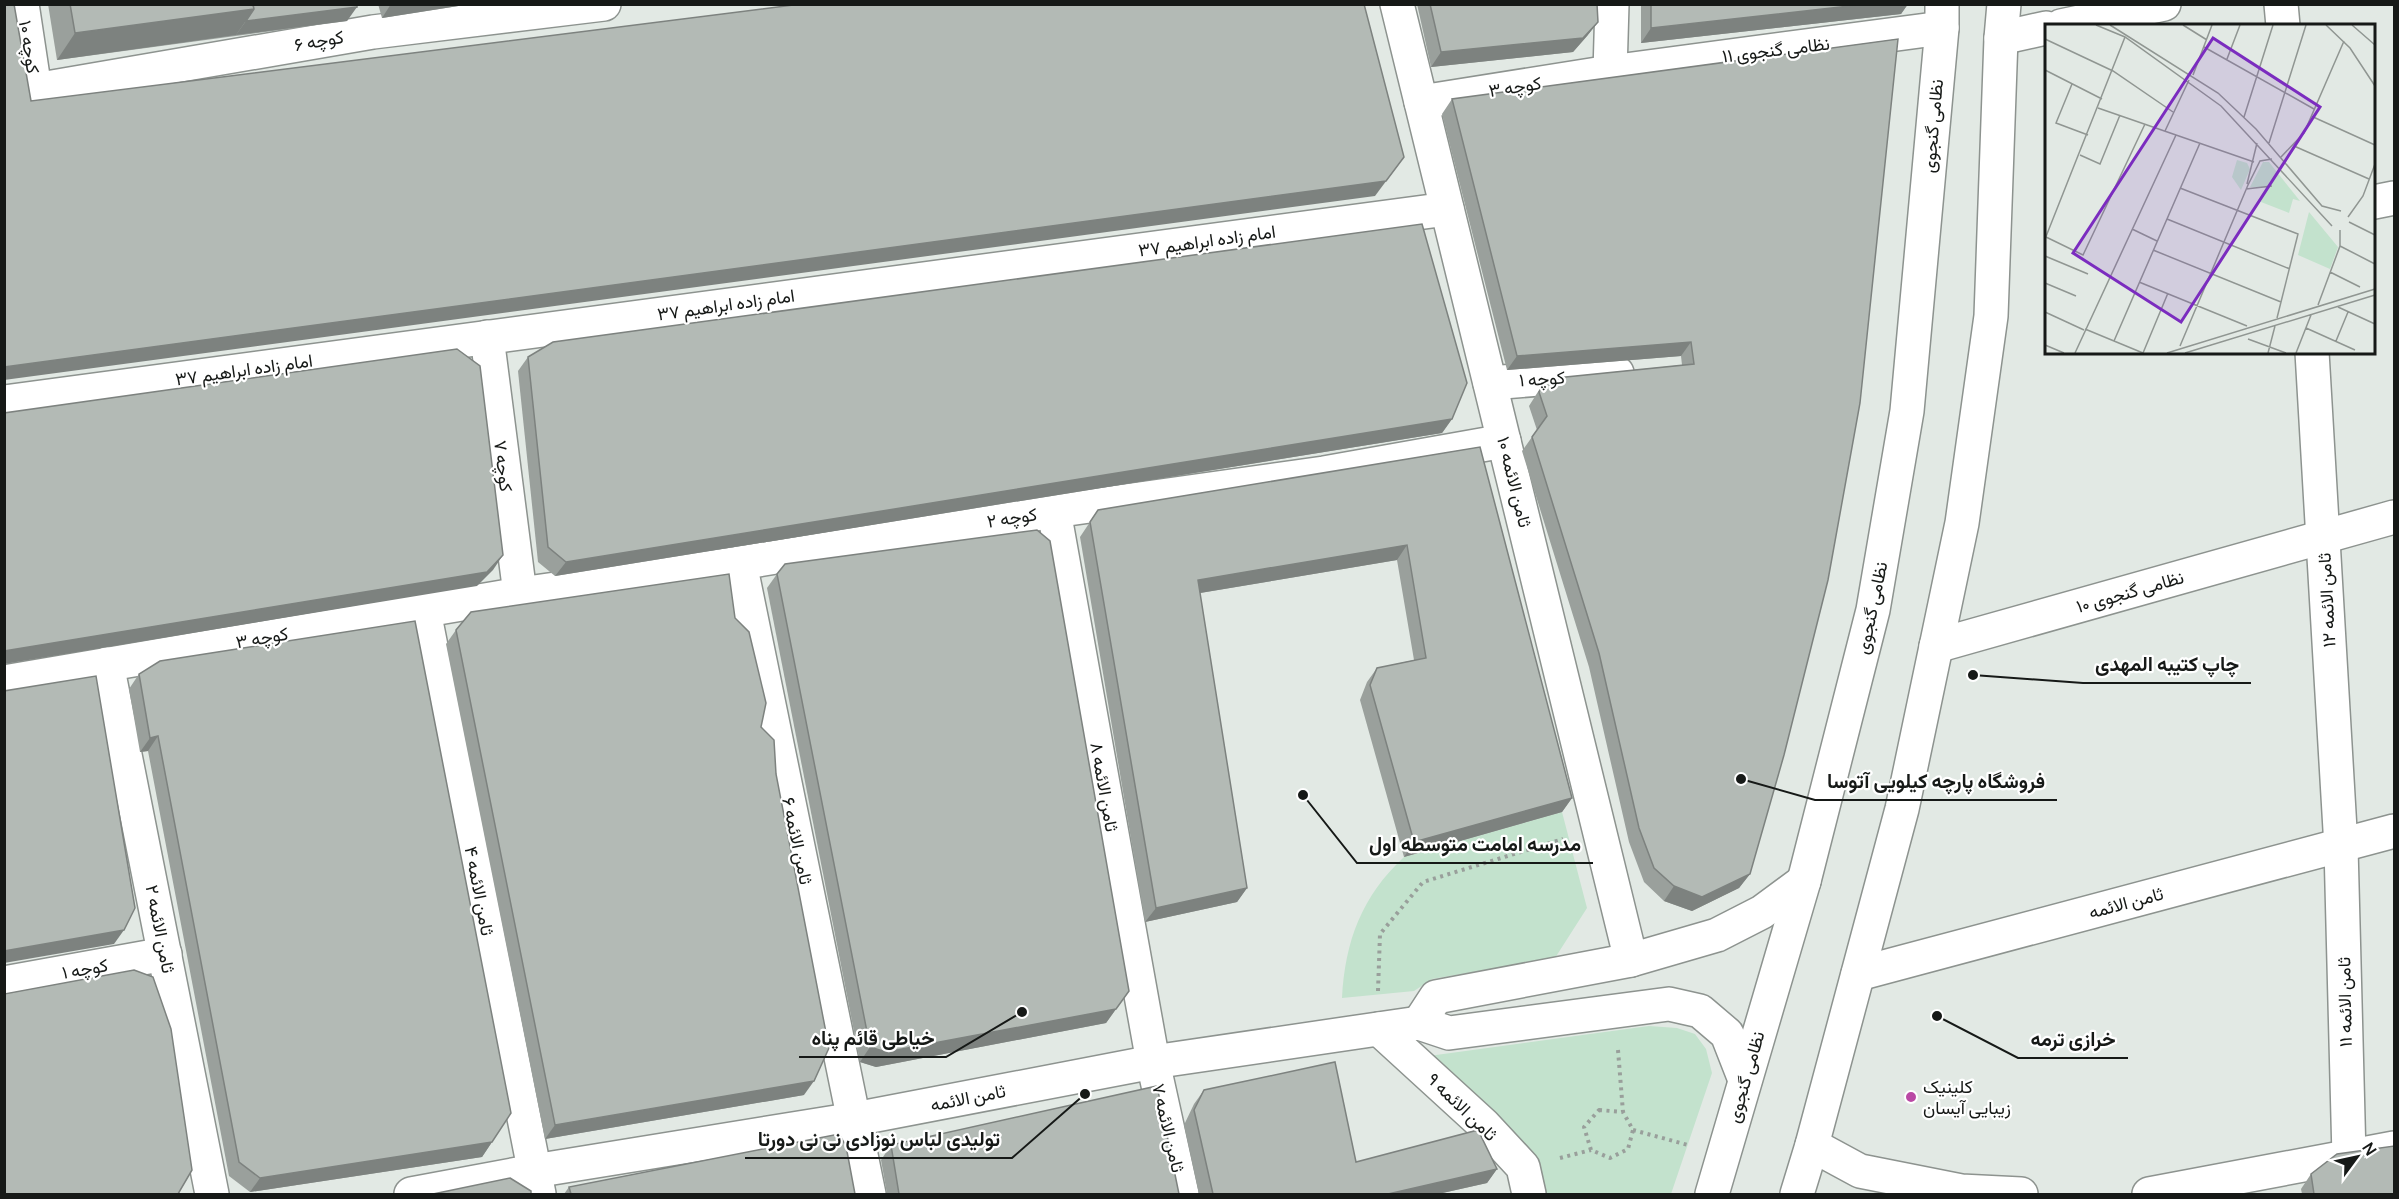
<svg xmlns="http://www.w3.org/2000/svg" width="2399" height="1199" font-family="Manrope,Vazirmatn,sans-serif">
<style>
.green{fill:#c3e2cd}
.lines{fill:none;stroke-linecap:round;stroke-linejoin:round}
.minor-casing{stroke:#8d938f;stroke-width:36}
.path{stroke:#999f9b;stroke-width:4;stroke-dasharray:3 4.5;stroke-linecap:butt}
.minor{stroke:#fff;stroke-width:33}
.wall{fill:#9aa09c}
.shaded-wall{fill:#7d827f}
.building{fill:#b3bab5;stroke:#7d827f;stroke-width:1.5}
.poi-dot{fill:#ba49a5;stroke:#fff;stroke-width:2}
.labels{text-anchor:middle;stroke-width:4.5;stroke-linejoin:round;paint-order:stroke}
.street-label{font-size:18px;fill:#161917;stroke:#fff}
.poi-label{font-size:18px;fill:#161917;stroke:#fff;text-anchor:start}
.inset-road{fill:none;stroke:#909692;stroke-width:1.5}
.view{fill:#7b2cbf;fill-opacity:0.15;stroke:#7b2cbf;stroke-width:3}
.inset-edge{fill:none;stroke:#161917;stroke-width:3}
.leader{fill:none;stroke:#161917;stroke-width:2}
.callout-dot{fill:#161917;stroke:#fff;stroke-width:2}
.callout-label{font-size:20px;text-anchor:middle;font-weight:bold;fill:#161917;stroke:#fff;stroke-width:4.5;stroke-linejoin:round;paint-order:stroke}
</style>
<rect width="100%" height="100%" fill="#e2e9e4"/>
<!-- green -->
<g class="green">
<path d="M1562,812L1587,908L1555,958L1432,979L1414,991L1342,998C1345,941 1362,896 1404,857Z"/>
<polygon points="1649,1026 1677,1028 1695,1034 1706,1049 1712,1073 1671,1194 1522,1194 1518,1173 1414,1058"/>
</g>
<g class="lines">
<!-- minor casing -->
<g class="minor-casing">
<g id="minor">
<polyline points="22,4 35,90 373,32 604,4"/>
<polyline points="1397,4 1631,960"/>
<polyline points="2281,4 2283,26"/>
<polyline points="2061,26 2164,4"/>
<polyline points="2001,38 2046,28"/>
<polyline points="1610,72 1612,4"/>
<polyline points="1421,102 1610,72 1942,28"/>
<polyline points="2374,202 2394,198"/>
<polyline points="487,337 520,594"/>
<polyline points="2312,352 2341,847 2349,1157"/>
<polyline points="1490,383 1617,373"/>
<polyline points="4,402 1447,209"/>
<polyline points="1054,511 1153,1062 1182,1194"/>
<polyline points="740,563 869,1194"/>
<polyline points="424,611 539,1194"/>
<polyline points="1936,646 2394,517"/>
<polyline points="107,664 212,1194"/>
<polyline points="4,682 520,594 740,563 1054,511 1324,473 1504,441"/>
<polyline points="1858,974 2394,831"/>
<polyline points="4,983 165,954"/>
<polyline points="1419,1023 1436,997 1631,960 1717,935 1762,912 1804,881"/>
<polyline points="1379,1029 1484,1125 1523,1167 1529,1194"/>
<polyline points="1812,1145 1860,1171 1961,1191 2021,1194"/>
<polyline points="411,1194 534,1171 855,1119 1153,1062 1419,1023 1449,1033 1669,1004 1700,1011 1727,1034 1745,1080"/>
<polyline points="1712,1194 1804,881 1873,610 1907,411 1942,28 1942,4"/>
<polyline points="1797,1194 1812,1145 1902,809 1962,523 1991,316 2001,38 2004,4"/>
<polyline points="2149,1194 2394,1148"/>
</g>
</g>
<!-- path -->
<g class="path">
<polyline points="1378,991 1380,934 1423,882 1563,839"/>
<polyline points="1618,1050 1623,1112"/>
<polygon points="1599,1110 1623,1112 1633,1130 1628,1149 1610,1158 1591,1150 1584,1127"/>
<polyline points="1633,1130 1688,1145"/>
<polyline points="1560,1158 1591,1150"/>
</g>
<!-- minor -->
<use href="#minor" class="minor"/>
</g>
<!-- wall -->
<g class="wall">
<polygon points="48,4 357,4 347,21 57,60"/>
<polygon points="378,4 471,4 382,18"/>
<polygon points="1417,4 1597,4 1598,22 1587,36 1573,52 1431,67"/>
<polygon points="1641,4 1908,4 1901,14 1641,43"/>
<polygon points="1898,39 1750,874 1739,888 1692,911 1664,901 1644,882 1629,842 1589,667 1522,451 1537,430 1529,406 1546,379 1682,365 1681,356 1507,370 1442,114 1452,99"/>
<polygon points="528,357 1452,419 1442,433 555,576 538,562 518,371"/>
<polygon points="1480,447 1572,798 1562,812 1404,857 1360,700 1367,682 1377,668 1414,660 1397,560 1200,593 1247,888 1237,902 1145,922 1080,537 1098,510"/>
<polygon points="777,574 1129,991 1106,1023 876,1067 860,1062 767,588"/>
<polygon points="735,618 761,727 804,1095 545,1139 446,644 456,630"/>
<polygon points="139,674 492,1142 482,1157 250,1192 229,1176 148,751 140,752 129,689"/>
<polygon points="1204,1090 1356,1162 1497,1169 1487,1183 1438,1194 1199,1194 1184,1125 1194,1104"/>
<polygon points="891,1145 1179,1194 887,1194 881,1160"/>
<polygon points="2311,1174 2394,1194 2302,1194 2301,1189"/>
<polygon points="569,1187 855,1194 564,1194"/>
</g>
<!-- shaded-wall -->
<g class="shaded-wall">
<polygon points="391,4 471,4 382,18"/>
<polygon points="1867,4 1908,4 1901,14 1641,43 1651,28"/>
<polygon points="357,7 347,21 236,35 246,21"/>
<polygon points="254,9 236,35 57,60 75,33"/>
<polygon points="1598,22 1587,36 1573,52 1431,67 1441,52"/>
<polygon points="1404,157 1375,196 4,380 4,367"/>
<polygon points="1691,342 1681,356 1507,370 1517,356"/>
<polygon points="1452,419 1442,433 555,576 566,562"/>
<polygon points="1407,545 1397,560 1188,595 1198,580"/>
<polygon points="503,555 493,570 477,586 4,664 4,651"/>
<polygon points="158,736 148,751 140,752 150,738"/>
<polygon points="1572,798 1562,812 1404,857 1414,842"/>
<polygon points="1750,874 1739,888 1692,911 1664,901 1674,886"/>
<polygon points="1247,888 1237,902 1145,922 1156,908"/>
<polygon points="124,930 114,944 4,963 4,951"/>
<polygon points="1116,1009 1106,1023 876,1067 860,1062 870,1047"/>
<polygon points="814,1081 804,1095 545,1139 555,1125"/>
<polygon points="492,1142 482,1157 250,1192 260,1178"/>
<polygon points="1497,1169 1487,1183 1438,1194 1388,1194"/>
</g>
<!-- building -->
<g class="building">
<polygon points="4,4 14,4 31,101 801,4 1364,4 1404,157 1386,181 4,367"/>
<polygon points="70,4 253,4 254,9 75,33"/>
<polygon points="253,4 357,4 357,7 246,21 254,9"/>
<polygon points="1430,4 1597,4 1598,22 1583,38 1441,52"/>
<polygon points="1651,4 1867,4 1651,28"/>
<polygon points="1898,39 1860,403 1828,580 1784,755 1750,874 1702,897 1674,886 1654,868 1639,828 1599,653 1532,437 1547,416 1539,392 1546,379 1694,364 1691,342 1517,356 1452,99"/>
<polygon points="1422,224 1467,383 1452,419 566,562 548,547 528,357 553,342"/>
<polygon points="457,349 480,366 503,555 487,572 4,651 4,413"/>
<polygon points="1480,447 1572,798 1414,842 1370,685 1377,668 1426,658 1407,545 1198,580 1247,888 1156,908 1090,522 1098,510"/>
<polygon points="1037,530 1050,541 1129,991 1116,1009 886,1052 870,1047 777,574 785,564"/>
<polygon points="729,574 735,618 749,632 766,703 761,727 774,740 776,774 829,1048 814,1081 555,1125 456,630 471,612"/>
<polygon points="415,621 511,1113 492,1142 260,1178 239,1162 158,736 150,738 139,674 160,661"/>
<polygon points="96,676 135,908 124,930 4,951 4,691"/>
<polygon points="134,970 153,977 171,1029 192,1170 178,1194 4,1194 4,994"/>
<polygon points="1335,1062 1356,1162 1478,1130 1497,1169 1388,1194 1213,1194 1194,1110 1204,1090"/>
<polygon points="1157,1086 1179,1194 899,1194 891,1145"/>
<polygon points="839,1134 846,1146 855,1194 571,1194 569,1187"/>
<polygon points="2394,1146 2394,1194 2314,1194 2311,1174 2337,1154"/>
<polygon points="510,1178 531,1191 531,1194 433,1194"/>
</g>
<!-- markers -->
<circle class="poi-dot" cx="1911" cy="1097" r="6"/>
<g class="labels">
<!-- street labels -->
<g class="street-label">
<text transform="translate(319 41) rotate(-10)" y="6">کوچه ۶</text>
<text transform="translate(29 47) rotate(81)" y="6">کوچه ۱۰</text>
<text transform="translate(1776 50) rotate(-7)" y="6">نظامی گنجوی ۱۱</text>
<text transform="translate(1515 87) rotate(-9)" y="6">کوچه ۳</text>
<text transform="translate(1933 126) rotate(-85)" y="6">نظامی گنجوی</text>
<text transform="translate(1207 241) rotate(-8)" y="6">امام زاده ابراهیم ۳۷</text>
<text transform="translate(726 305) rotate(-8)" y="6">امام زاده ابراهیم ۳۷</text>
<text transform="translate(244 370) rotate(-8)" y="6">امام زاده ابراهیم ۳۷</text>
<text transform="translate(1542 379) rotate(-4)" y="6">کوچه ۱</text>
<text transform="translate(503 466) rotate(83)" y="6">کوچه ۷</text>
<text transform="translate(1514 482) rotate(76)" y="6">ثامن الائمه ۱۰</text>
<text transform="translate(1012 518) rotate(-9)" y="6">کوچه ۲</text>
<text transform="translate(2130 592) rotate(-16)" y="6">نظامی گنجوی ۱۰</text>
<text transform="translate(2327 600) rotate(-93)" y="6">ثامن الائمه ۱۲</text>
<text transform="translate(1872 608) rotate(-78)" y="6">نظامی گنجوی</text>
<text transform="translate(262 638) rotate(-10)" y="6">کوچه ۳</text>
<text transform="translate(1104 787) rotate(80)" y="6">ثامن الائمه ۸</text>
<text transform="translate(797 841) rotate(78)" y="6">ثامن الائمه ۶</text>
<text transform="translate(479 891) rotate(79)" y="6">ثامن الائمه ۴</text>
<text transform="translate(2126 903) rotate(-15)" y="6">ثامن الائمه</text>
<text transform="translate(160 929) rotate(79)" y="6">ثامن الائمه ۲</text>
<text transform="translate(85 969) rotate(-10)" y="6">کوچه ۱</text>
<text transform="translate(2345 1002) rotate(-91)" y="6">ثامن الائمه ۱۱</text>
<text transform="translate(1746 1077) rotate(-74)" y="6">نظامی گنجوی</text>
<text transform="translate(968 1098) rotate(-11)" y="6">ثامن الائمه</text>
<text transform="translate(1462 1107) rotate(44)" y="6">ثامن الائمه ۹</text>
<text transform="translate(1168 1128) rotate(77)" y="6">ثامن الائمه ۷</text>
</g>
<!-- poi labels -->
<g class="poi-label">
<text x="1923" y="1093">کلینیک<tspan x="1923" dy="21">زیبایی آیسان</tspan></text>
</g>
</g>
<!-- overview -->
<g transform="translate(2045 24)">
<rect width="330" height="330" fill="#e2e9e4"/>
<path d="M192,136L202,139L205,145L196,166L187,153ZM218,138H224L255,177L248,175L244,189L216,178L221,164L205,163ZM264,188L293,223L285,245L253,231Z" fill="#c3e2cd"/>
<path class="inset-road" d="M51,1L80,13L176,82L287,202M65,1L173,69L211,105L277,182L296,187M138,1L162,16M281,1L305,24L330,62M307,1L330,21M0,15L68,47L128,88M159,23L269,85M182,35L195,1M0,46L57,75M148,51L167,1M27,60L11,99L43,111M53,84L209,138M266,92L330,121M199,93L228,1M120,107L144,56M224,119L261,1M249,122L324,155M35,131L55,140L75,91M236,133L259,109L299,17M202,160L212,119M135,164L253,210L232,294M201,165L227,162M303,193L318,172L330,140M122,195L245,245M304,198L330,211M87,205L112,217M1,213L38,231L100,100M0,215L80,13M295,222L330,240M108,226L236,278M0,232L43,250M285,248L315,263M94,258L202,302M0,259L31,272M273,281L295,222V206M293,283L330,300M0,288L39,306M261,304L310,326M40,305L98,329M203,315L241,329M69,317L155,119M291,317L303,288M0,321L19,329M135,322L203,161L215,137L227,135M30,329L131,111M98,329L123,269M122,329L330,265M140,329L330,271M223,329L230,302M251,329L266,291"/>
<path class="view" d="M168,14L275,83L136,298L28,229Z"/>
<rect width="330" height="330" class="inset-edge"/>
</g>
<!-- callouts -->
<path class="leader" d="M1973 675L2083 683H2251M1741 779L1815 800H2057M1303 795L1357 863H1593M1022 1012L946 1057H799M1937 1016L2018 1058H2128M1085 1094L1012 1158H745"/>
<g class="callout-dot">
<circle cx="1973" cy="675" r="6"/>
<circle cx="1741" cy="779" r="6"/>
<circle cx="1303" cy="795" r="6"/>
<circle cx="1022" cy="1012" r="6"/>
<circle cx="1937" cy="1016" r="6"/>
<circle cx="1085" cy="1094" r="6"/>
</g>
<g class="callout-label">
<text x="2167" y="671">چاپ‌ کتیبه المهدی</text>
<text x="1936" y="788">فروشگاه پارچه کیلویی آتوسا</text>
<text x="1475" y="851">مدرسه امامت متوسطه اول</text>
<text x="873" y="1045">خیاطی قائم پناه</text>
<text x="2073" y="1046">خرازی ترمه</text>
<text x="879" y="1146">تولیدی لباس نوزادی نی نی دورتا</text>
</g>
<!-- border -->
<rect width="2399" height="1199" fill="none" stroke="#161917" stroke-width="12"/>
<!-- north arrow -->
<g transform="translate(2357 1157) rotate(57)" stroke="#ffffff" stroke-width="4.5" paint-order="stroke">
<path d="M0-4.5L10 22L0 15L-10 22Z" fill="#161917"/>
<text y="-9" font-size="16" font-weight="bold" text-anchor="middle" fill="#161917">N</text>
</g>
</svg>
